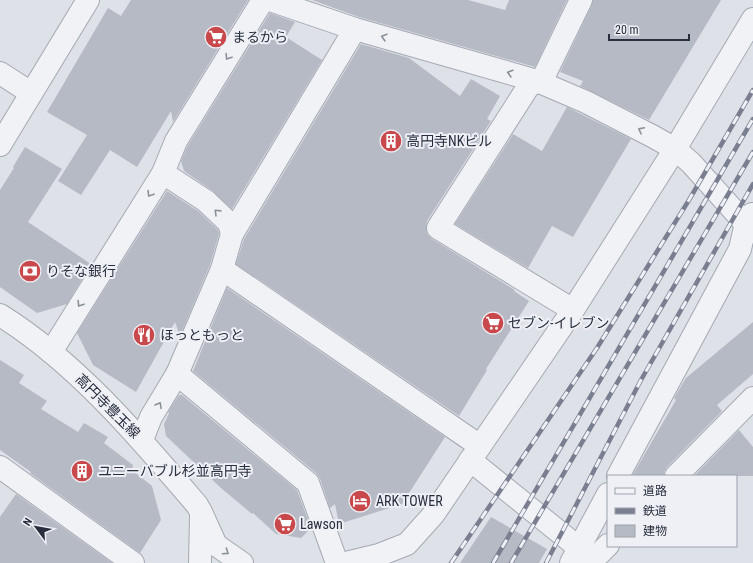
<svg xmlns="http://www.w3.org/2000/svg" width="753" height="563" font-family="'Roboto Condensed','Noto Sans JP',sans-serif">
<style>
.building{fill:#b6bac4}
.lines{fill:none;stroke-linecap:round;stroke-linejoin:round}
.minor-casing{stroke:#a4a8b2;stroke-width:24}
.minor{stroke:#f1f2f6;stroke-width:22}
.rail-casing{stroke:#797f90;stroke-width:4.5}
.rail{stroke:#eef0f5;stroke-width:3;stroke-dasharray:9;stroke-linecap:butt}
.oneway{stroke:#8c909a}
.labels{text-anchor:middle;stroke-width:4;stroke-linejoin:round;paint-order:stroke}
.poi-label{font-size:14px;fill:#282e3e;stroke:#eef0f5;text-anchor:start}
.street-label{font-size:14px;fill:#282e3e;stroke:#eef0f5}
</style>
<rect width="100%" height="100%" fill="#dfe1e8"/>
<!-- building -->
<g class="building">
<polygon points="131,0 248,0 173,122 171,111 137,167 110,150 81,195 58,181 87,135 47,112 108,8 121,16"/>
<polygon points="312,0 468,0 505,10 509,0 567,0 535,67 359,17"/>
<polygon points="593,0 721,0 649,120 580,86 583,81 560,72 592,5"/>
<polygon points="270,13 295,22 286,37 322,60 232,209 213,191 184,171 181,161 187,147"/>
<polygon points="361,44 409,58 460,96 471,79 500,96 487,119 491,121 427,221 426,227 427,234 432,239 515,290 514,291 529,301 486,369 487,370 459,416 236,264 244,239"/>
<polygon points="567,107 631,139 573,237 552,226 528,268 455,224 513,134 542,151"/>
<polygon points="25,147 62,169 28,222 91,264 67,304 37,313 0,287 0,190 14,168 13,167"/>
<polygon points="167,191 198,211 218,230 219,234 210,265 180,336 175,322 136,392 93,365 77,333"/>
<polygon points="227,288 445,437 402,504 339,524 335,504 330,508 320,479 316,473 193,371"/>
<polygon points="753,322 753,374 717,405 722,411 667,467 664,472 664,476 632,476 676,400 674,398 686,378"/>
<polygon points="0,360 24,375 19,383 47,401 41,409 78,432 84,423 108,437 104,443 133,465 132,470 152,486 161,520 140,553 30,473 31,472 0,450"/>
<polygon points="179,395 182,395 297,490 311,528 301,538 276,534 253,513 252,514 221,488 166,436 164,424 169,413 168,412"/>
<polygon points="739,430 753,447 753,476 694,476"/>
<polygon points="16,494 112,563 0,563 0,517"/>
<polygon points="491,517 547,549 539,563 460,563"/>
</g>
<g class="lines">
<!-- minor casing -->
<g class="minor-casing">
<g id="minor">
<polyline points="270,0 355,29 537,81 586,102 654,137 675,149 691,163 753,232"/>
<polyline points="0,73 31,93"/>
<polyline points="0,145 88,0"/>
<polyline points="232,234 355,29"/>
<polyline points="222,269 480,446"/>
<polyline points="573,310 438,228 528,87 544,76 581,0"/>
<path d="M0,315C76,362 140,438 197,505L201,512L216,545L242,563"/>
<polyline points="51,352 163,173 176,141 263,0"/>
<polyline points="177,374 308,483 337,563"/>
<polyline points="142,440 151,417 177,374 222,269 232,234 229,223 206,201 163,173"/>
<polyline points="470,460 579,548 592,563"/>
<polyline points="0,467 133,563"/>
<polyline points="618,476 740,249 746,223 752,214"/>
<polyline points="676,476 753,398"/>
<polyline points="591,562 608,545"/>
<polyline points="200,563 201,517"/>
<polyline points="346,563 379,555 407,544 433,515 573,310 675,149 753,19"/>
<polyline points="571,563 608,494"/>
</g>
</g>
<!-- minor -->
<use href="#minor" class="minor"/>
<!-- rail casing -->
<g class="rail-casing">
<g id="rail">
<polyline points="451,563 597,348 689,200 753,90"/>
<polyline points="493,563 753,119"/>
<polyline points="511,563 753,152"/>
<polyline points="546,563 641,380 753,184"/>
</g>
</g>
<!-- rail -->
<use href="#rail" class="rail"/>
</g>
<!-- one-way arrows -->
<defs><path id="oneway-chevron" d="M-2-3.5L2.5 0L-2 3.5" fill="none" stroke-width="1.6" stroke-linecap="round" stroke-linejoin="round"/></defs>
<g class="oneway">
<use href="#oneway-chevron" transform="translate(384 37) rotate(-164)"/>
<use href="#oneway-chevron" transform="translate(228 57) rotate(122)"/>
<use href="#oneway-chevron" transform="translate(510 73) rotate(-164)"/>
<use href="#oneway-chevron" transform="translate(641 130) rotate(-153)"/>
<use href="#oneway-chevron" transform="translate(150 194) rotate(122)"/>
<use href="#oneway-chevron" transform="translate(217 212) rotate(-136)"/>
<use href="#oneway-chevron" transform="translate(80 304) rotate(122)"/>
<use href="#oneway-chevron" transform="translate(159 405) rotate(-60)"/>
<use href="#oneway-chevron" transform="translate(226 552) rotate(34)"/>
</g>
<!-- icons -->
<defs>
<g id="supermarket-disc" transform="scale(1.15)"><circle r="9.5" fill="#c8484b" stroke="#eef0f5"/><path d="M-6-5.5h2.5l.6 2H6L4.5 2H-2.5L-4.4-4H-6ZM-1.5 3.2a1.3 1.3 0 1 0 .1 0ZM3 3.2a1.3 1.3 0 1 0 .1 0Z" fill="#fff"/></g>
<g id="building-disc" transform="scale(1.15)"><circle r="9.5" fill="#c8484b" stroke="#eef0f5"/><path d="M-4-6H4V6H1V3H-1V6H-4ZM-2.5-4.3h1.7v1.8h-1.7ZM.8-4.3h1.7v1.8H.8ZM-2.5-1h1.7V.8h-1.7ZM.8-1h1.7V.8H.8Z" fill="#fff"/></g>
<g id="bank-disc" transform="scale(1.15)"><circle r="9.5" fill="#c8484b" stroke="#eef0f5"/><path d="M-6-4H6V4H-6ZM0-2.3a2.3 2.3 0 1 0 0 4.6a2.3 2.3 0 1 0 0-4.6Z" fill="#fff"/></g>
<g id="restaurant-disc" transform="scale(1.15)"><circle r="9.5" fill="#c8484b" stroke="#eef0f5"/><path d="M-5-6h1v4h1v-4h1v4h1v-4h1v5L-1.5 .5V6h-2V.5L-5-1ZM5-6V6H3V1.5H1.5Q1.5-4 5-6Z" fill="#fff"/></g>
<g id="hotel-disc" transform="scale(1.15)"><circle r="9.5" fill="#c8484b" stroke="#eef0f5"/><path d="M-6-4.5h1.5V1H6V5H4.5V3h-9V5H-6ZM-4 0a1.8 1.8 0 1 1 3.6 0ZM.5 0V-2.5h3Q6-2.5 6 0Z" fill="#fff"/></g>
</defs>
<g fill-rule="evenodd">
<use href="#supermarket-disc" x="216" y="37"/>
<use href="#building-disc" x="391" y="141"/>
<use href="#bank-disc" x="30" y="271"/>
<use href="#supermarket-disc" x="493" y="323"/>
<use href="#restaurant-disc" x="144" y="335"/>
<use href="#building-disc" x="82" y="471"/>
<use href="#hotel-disc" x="360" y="501"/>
<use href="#supermarket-disc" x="285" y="524"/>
</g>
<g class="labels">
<!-- poi labels -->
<g class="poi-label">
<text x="232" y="42">まるから</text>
<text x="406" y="146">高円寺NKビル</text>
<text x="46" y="276">りそな銀行</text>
<text x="508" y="328">セブン-イレブン</text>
<text x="160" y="340">ほっともっと</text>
<text x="98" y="476">ユニーバブル杉並高円寺</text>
<text x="376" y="506">ARK TOWER</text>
<text x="300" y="529">Lawson</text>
</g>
<!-- street labels -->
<g class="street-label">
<text transform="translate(108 406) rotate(45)" y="5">高円寺豊玉線</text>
</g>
</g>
<!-- legend -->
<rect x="607" y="475" width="130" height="72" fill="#eef0f5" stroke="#9fa2ac"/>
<rect x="615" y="488" width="20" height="6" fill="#f1f2f6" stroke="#9fa2ac"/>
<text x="643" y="495" font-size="12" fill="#282e3e">道路</text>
<rect x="615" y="508" width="20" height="6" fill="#797f90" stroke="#9fa2ac"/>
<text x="643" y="515" font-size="12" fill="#282e3e">鉄道</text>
<rect x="615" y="525" width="20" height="12" fill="#b6bac4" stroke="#9fa2ac"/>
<text x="643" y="535" font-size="12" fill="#282e3e">建物</text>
<!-- north arrow -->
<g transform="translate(36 527) rotate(302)" stroke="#eef0f5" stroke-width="3" paint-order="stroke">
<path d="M0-3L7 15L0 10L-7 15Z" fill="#282e3e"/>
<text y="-6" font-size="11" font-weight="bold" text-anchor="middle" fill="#282e3e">N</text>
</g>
<!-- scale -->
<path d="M609 34v6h80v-6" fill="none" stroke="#282e3e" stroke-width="2"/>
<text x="615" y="34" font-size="12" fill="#282e3e" stroke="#eef0f5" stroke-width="3" paint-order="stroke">20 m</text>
</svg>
